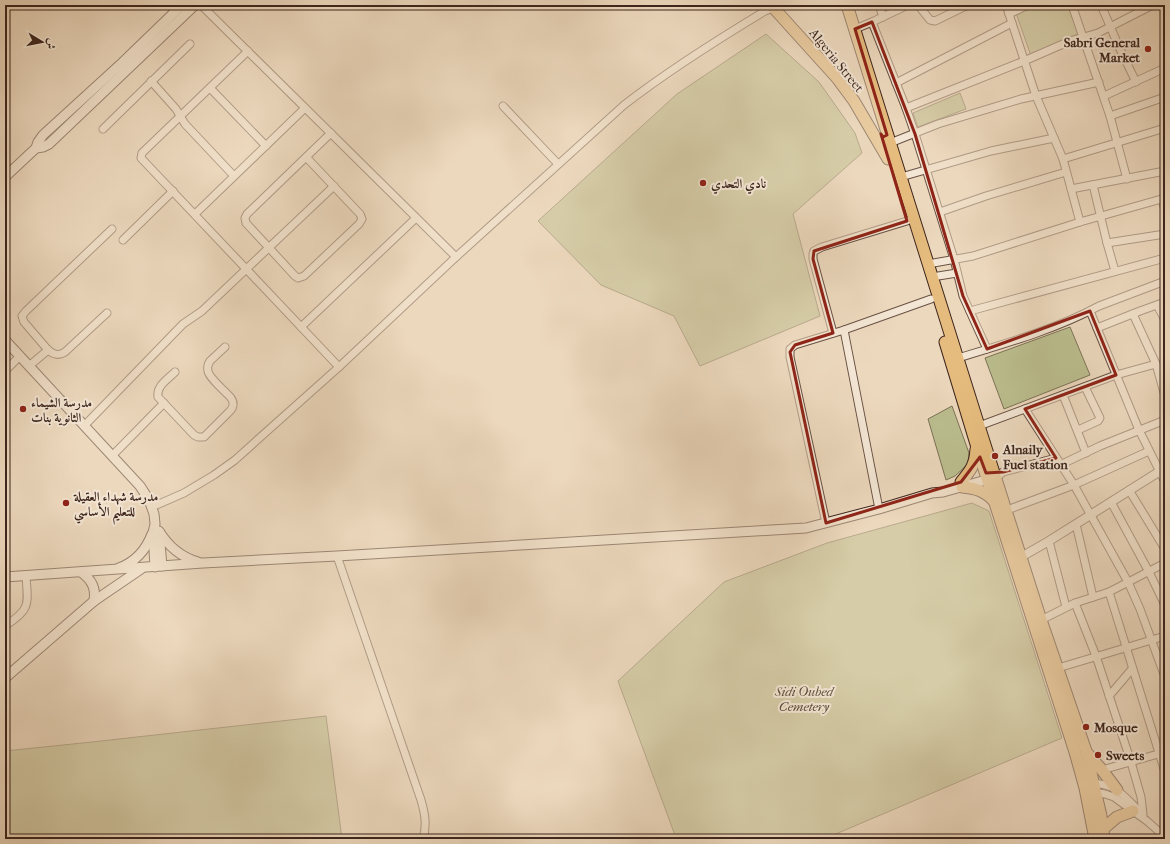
<svg xmlns="http://www.w3.org/2000/svg" width="1170" height="844" font-family="'IM FELL French Canon',Amiri,serif">
<style>
.green{fill:#bbbe8f;stroke:#7c7256}
.lines{fill:none;stroke-linecap:round;stroke-linejoin:round}
.minor-casing{stroke:#695245;stroke-width:9}
.tertiary-casing{stroke:#695245;stroke-width:10}
.secondary-casing{stroke:#3d251d;stroke-width:11}
.primary-casing{stroke:#3d251d;stroke-width:13}
.minor{stroke:#f3e6d4;stroke-width:7}
.tertiary{stroke:#f3e6d4;stroke-width:8}
.secondary{stroke:#f3e6d4;stroke-width:9}
.primary{stroke:#e6bc7e;stroke-width:11}
.marked{fill:none;stroke:#8f2418;stroke-width:3;stroke-linejoin:round}
.poi-dot{fill:#8f2418;stroke:#f3e6d4;stroke-width:1.5}
.labels{text-anchor:middle;stroke-width:4;stroke-linejoin:round;paint-order:stroke}
.poi-label{font-size:13px;font-weight:bold;fill:#3d251d;stroke:#f3e6d4;text-anchor:start}
.street-label{font-size:13px;fill:#3d251d;stroke:#f3e6d4}
.park-label{font-size:13px;font-style:italic;fill:#5c4b3a;stroke:#f3e6d4}
</style>
<rect width="100%" height="100%" fill="#ecd8bd"/>
<filter id="stains"><feTurbulence type="fractalNoise" baseFrequency=".005" numOctaves="4"/><feColorMatrix values="0 0 0 0 .2 0 0 0 0 .09 0 0 0 0 .02 0 0 0 .5 -.17"/></filter>
<radialGradient id="worn" r=".72"><stop offset=".6" stop-color="#630" stop-opacity="0"/><stop offset="1" stop-color="#630" stop-opacity=".3"/></radialGradient>
<!-- green -->
<g class="green">
<polygon points="1033,5 1068,5 1078,34 1031,56 1016,13"/>
<polygon points="766,34 819,82 855,133 862,153 793,214 820,316 700,366 674,316 601,285 538,221 677,94"/>
<polygon points="960,93 966,109 918,127 913,113"/>
<polygon points="1070,327 1090,375 1004,409 985,358"/>
<polygon points="952,406 969,453 968,464 955,476 946,480 928,419"/>
<polygon points="972,503 989,511 1062,738 824,839 676,838 618,681 724,582 827,543"/>
<polygon points="326,716 342,839 5,839 5,751 92,742"/>
</g>
<g class="lines">
<!-- minor casing -->
<g class="minor-casing">
<g id="minor">
<polyline points="201,5 456,257"/>
<polyline points="879,5 883,17"/>
<polyline points="918,5 930,20 935,21 968,5"/>
<polyline points="1006,5 1009,14 1036,96 1063,159 1080,222"/>
<polyline points="1072,5 1110,116 1127,179"/>
<polyline points="1101,5 1119,47 1136,82"/>
<polyline points="1009,14 1028,5"/>
<polyline points="872,22 906,108 915,134 954,259 963,296 987,349"/>
<polyline points="855,29 872,22 908,5"/>
<polyline points="248,51 142,153 141,158 339,367"/>
<polyline points="151,81 176,109 185,124 234,176"/>
<polyline points="896,83 1012,23"/>
<polyline points="210,88 266,146"/>
<polyline points="1104,96 1165,68"/>
<polyline points="503,106 558,164"/>
<polyline points="906,108 1024,61 1070,41 1098,33 1153,5"/>
<polyline points="1110,116 1165,97"/>
<polyline points="103,129 190,44"/>
<polyline points="890,143 938,124 1021,99 1099,82"/>
<polyline points="306,157 360,214 362,219 359,224 304,276 298,278 295,276 246,223 245,218 247,214 331,133"/>
<polyline points="1063,159 1165,128"/>
<polyline points="901,177 991,151 1054,138"/>
<polyline points="1093,185 1107,243 1115,271"/>
<polyline points="1071,189 1165,171"/>
<polyline points="1162,199 1165,210"/>
<polyline points="940,212 986,196 1066,172"/>
<polyline points="195,214 305,108"/>
<polyline points="123,240 173,191"/>
<polyline points="1107,243 1165,234"/>
<polyline points="928,264 973,256 1080,222 1165,198"/>
<polyline points="932,277 957,273"/>
<polyline points="1157,305 1165,320"/>
<polyline points="970,311 1165,258"/>
<polyline points="1090,311 1139,430 1165,482"/>
<path d="M107,313L65,352C59,356 54,355 48,350L24,322L22,316L26,311L112,229"/>
<polyline points="1133,314 1156,364 1165,396"/>
<polyline points="301,327 416,218"/>
<polyline points="1097,328 1140,311 1165,302"/>
<polyline points="844,330 879,509"/>
<polyline points="833,333 813,259 813,254 814,251 822,247 907,221"/>
<path d="M958,358C1004,344 1057,329 1099,306L1165,281"/>
<polyline points="29,366 48,350"/>
<polyline points="5,371 20,356"/>
<path d="M175,372C168,379 156,386 158,397L194,435L198,437H204L230,411C234,407 234,402 231,398C226,392 209,378 208,371C207,367 208,364 210,361L225,347"/>
<polyline points="1063,395 1086,453"/>
<polyline points="1025,409 1074,485 1128,582 1140,609 1165,677"/>
<polyline points="84,426 183,324 202,311 334,186"/>
<polyline points="979,426 1116,375 1156,364"/>
<polyline points="1078,430 1098,421 1100,418 1085,387"/>
<polyline points="112,456 164,403"/>
<polyline points="1060,465 1100,446 1165,420"/>
<polyline points="996,478 1003,472 1056,458"/>
<polyline points="1129,490 1165,549"/>
<polyline points="1111,502 1149,572 1165,605"/>
<path d="M152,507L184,493L214,475L235,460L255,442L339,367L456,257L624,105C669,70 717,40 765,11L773,8"/>
<polyline points="1007,510 1074,485 1149,451"/>
<polyline points="826,523 790,357 790,349 795,345 844,330 931,299"/>
<polyline points="1076,524 1093,597"/>
<polyline points="1049,541 1066,607"/>
<path d="M337,556L421,800C425,814 427,825 423,839"/>
<polyline points="1109,592 1165,772"/>
<polyline points="1075,603 1096,656 1131,762 1141,797 1143,814"/>
<polyline points="1041,620 1075,603 1109,592 1165,563"/>
<path d="M5,626C31,609 28,605 26,576"/>
<polyline points="1058,668 1165,636"/>
<polyline points="1109,696 1132,669"/>
<polyline points="1102,770 1165,752"/>
<path d="M1091,783C1116,784 1123,795 1139,811"/>
<polyline points="1092,792 1105,794 1114,797 1147,821 1165,837"/>
</g>
</g>
<!-- tertiary casing -->
<g class="tertiary-casing">
<polyline id="tertiary" points="1021,557 1049,541 1165,468"/>
</g>
<!-- secondary casing -->
<g class="secondary-casing">
<g id="secondary">
<polyline points="36,148 43,147 49,144 195,5"/>
<polyline points="5,177 36,148 38,142 43,135 123,62 182,5"/>
<polyline points="5,340 140,486 149,500 154,514 155,524 153,533 155,567"/>
<path d="M159,531C168,546 181,557 198,562"/>
<polyline points="159,532 162,566"/>
<path d="M119,568C135,562 146,550 152,534"/>
<path d="M81,572C92,580 96,588 94,601"/>
<polyline points="5,577 203,563 337,556 806,528 879,509 932,493 943,492 993,478"/>
<polyline points="5,678 94,601 141,569"/>
</g>
</g>
<!-- primary casing -->
<g class="primary-casing">
<g id="primary">
<polyline points="771,5 837,78 854,101 888,159"/>
<polyline points="847,5 979,426 1041,620 1086,751 1101,816 1104,839"/>
<polyline points="945,342 976,444 1075,752 1085,788 1095,839"/>
<path d="M961,482C971,470 975,465 976,449"/>
<path d="M962,487C976,488 985,491 995,502"/>
<polyline points="1087,753 1102,770 1117,790"/>
<polyline points="1103,829 1117,817 1133,811"/>
</g>
</g>
<!-- minor -->
<use href="#minor" class="minor"/>
<!-- tertiary -->
<use href="#tertiary" class="tertiary"/>
<!-- secondary -->
<use href="#secondary" class="secondary"/>
<!-- primary -->
<use href="#primary" class="primary"/>
</g>
<!-- marked area -->
<path d="M0 0H1170V844H0ZM872,22L915,134L963,296L987,349L1090,311L1116,375L1025,409L1056,458L1003,472L986,473L980,457L961,482L826,523L790,352L795,345L833,333L813,259L814,251L907,221L881,134L883,137L887,135L855,29Z" fill="#ecd8bd" fill-opacity=".55" fill-rule="evenodd"/>
<path class="marked" d="M872,22L915,134L963,296L987,349L1090,311L1116,375L1025,409L1056,458L1003,472L986,473L980,457L961,482L826,523L790,352L795,345L833,333L813,259L814,251L907,221L881,134L883,137L887,135L855,29Z"/>
<!-- markers -->
<g class="poi-dot">
<circle cx="1148" cy="49" r="4"/>
<circle cx="703" cy="183" r="4"/>
<circle cx="23" cy="409" r="4"/>
<circle cx="995" cy="456" r="4"/>
<circle cx="66" cy="503" r="4"/>
<circle cx="1086" cy="727" r="4"/>
<circle cx="1098" cy="755" r="4"/>
</g>
<g class="labels">
<!-- poi labels -->
<g class="poi-label">
<text x="1140" y="47" text-anchor="end">Sabri General<tspan x="1140" dy="15">Market</tspan></text>
<text x="711" y="188">نادي التحدي</text>
<text x="31" y="407">مدرسة الشيماء<tspan x="31" dy="15">الثانوية بنات</tspan></text>
<text x="1003" y="454">Alnaily<tspan x="1003" dy="15">Fuel station</tspan></text>
<text x="74" y="501">مدرسة شهداء العقيلة<tspan x="74" dy="15">للتعليم الأساسي</tspan></text>
<text x="1094" y="732">Mosque</text>
<text x="1106" y="760">Sweets</text>
</g>
<!-- street labels -->
<g class="street-label">
<text transform="translate(837 60) rotate(51)" y="5">Algeria Street</text>
</g>
<!-- park labels -->
<g class="park-label">
<text x="804" y="696">Sidi Oubed<tspan x="804" dy="15">Cemetery</tspan></text>
</g>
</g>
<!-- margin -->
<rect width="1170" height="844" fill="none" stroke="#ecd8bd" stroke-width="20"/>
<rect x="6" y="6" width="1158" height="832" fill="none" stroke="#3d251d" stroke-width="2"/>
<rect x="10" y="10" width="1150" height="824" fill="none" stroke="#3d251d"/>
<!-- north arrow -->
<g transform="translate(42 42) rotate(100)" stroke="#f3e6d4" stroke-width="3" paint-order="stroke">
<path d="M0-3L7 15L0 10L-7 15Z" fill="#3d251d"/>
<text y="-6" font-size="11" font-weight="bold" text-anchor="middle" fill="#3d251d">ش</text>
</g>
<rect width="100%" height="100%" filter="url(#stains)"/>
<rect width="100%" height="100%" fill="url(#worn)"/>
</svg>
